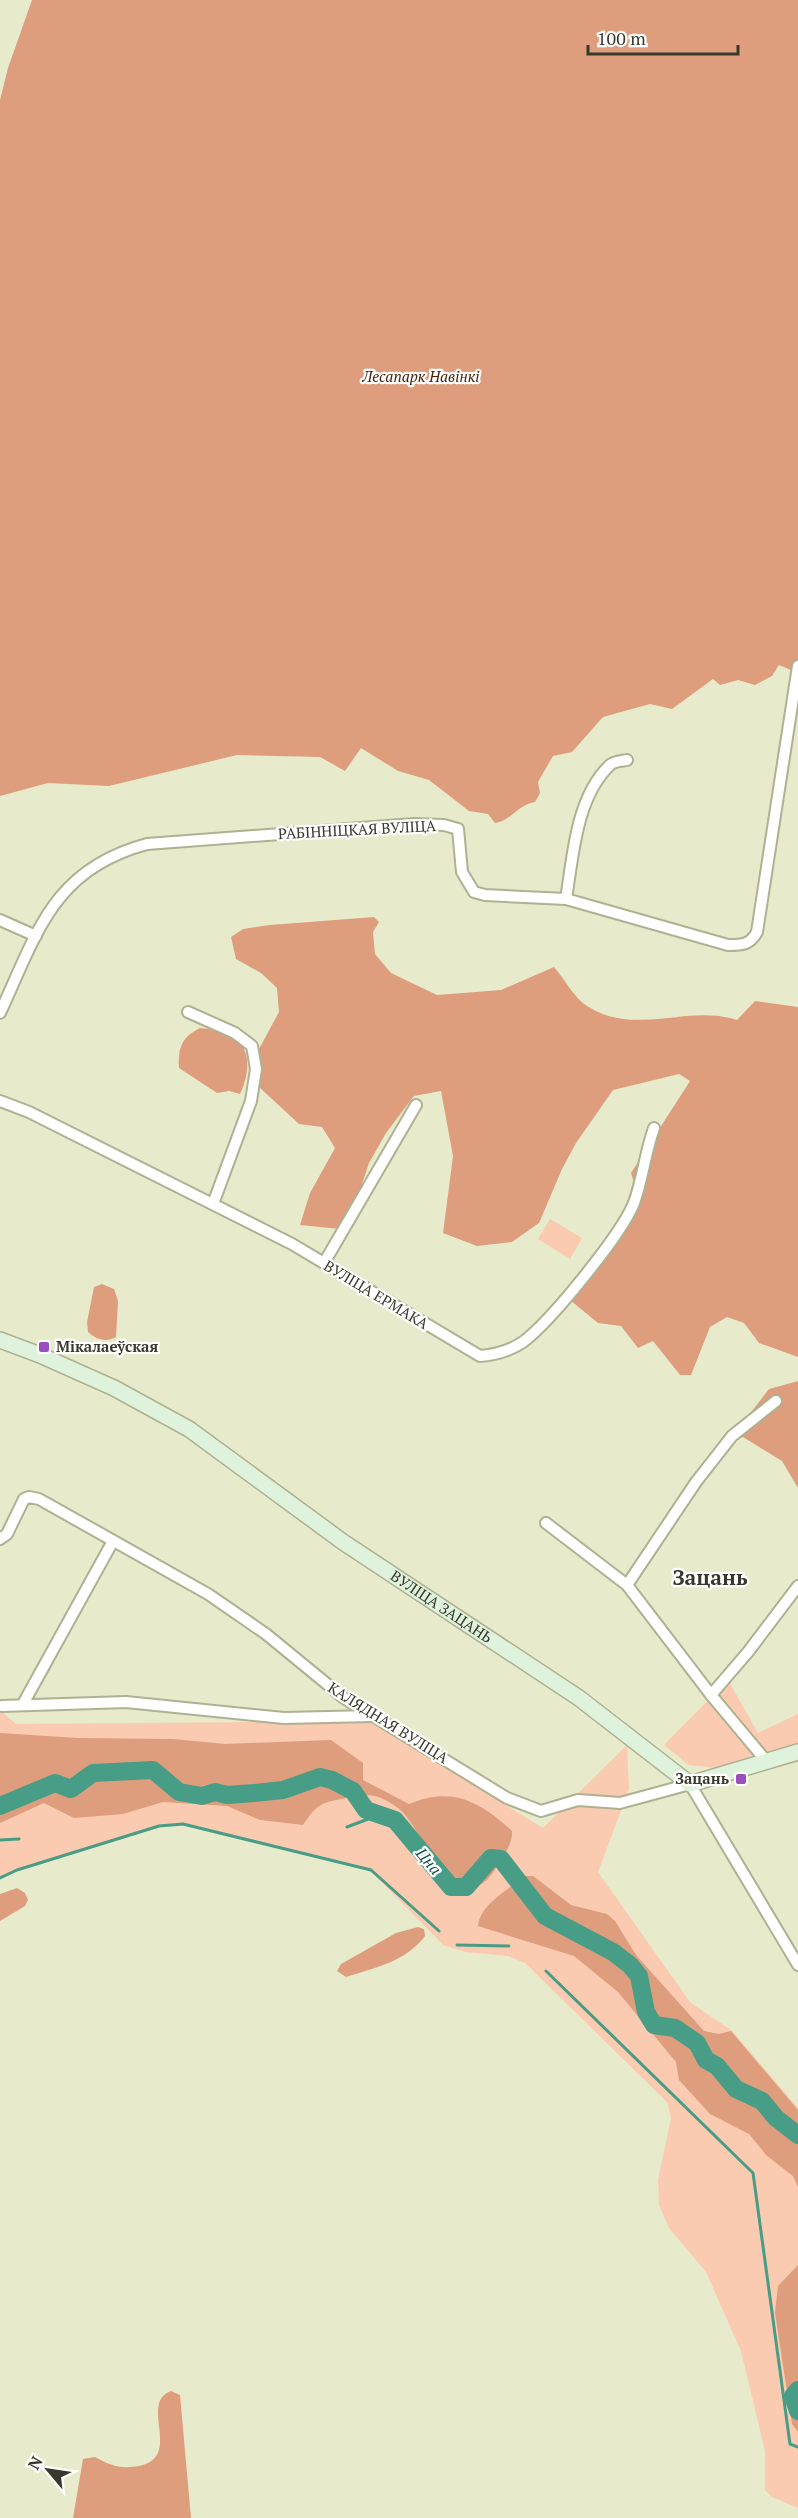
<svg xmlns="http://www.w3.org/2000/svg" width="798" height="2518" font-family="'PT Serif',serif">
<style>
.green{fill:#facab1}
.forest{fill:#de9e7d}
.lines{fill:none;stroke-linecap:round;stroke-linejoin:round}
.stream{stroke:#489d86;stroke-width:3}
.river{stroke:#489d86;stroke-width:18}
.street-casing{stroke:#aeb192;stroke-width:14}
.secondary-casing{stroke:#aeb192;stroke-width:18}
.street{stroke:#fff;stroke-width:10}
.secondary{stroke:#def2dc;stroke-width:15}
.poi-dot{fill:#9c4dbd;stroke:#fff;stroke-width:2}
.labels{text-anchor:middle;stroke-width:4.5;stroke-linejoin:round;paint-order:stroke}
.park-label{font-size:15px;font-style:italic;fill:#4a2108;stroke:#fff}
.street-label{font-size:15px;fill:#38392c;stroke:#fff}
.poi-label{font-size:15px;font-weight:bold;fill:#38392c;stroke:#fff;text-anchor:start}
.water-label{font-size:16px;font-style:italic;fill:#0a5344;stroke:#fff}
.district-label{font-size:21px;font-weight:bold;fill:#38392c;stroke:#fff}
</style>
<rect width="100%" height="100%" fill="#e8ebcb"/>
<!-- green -->
<g class="green">
<polygon points="550,1219 582,1238 570,1259 538,1239"/>
<polygon points="728,1680 758,1733 798,1714 798,1747 717,1768 689,1765 664,1745"/>
<polygon points="0,1710 16,1724 369,1721 543,1828 627,1745 629,1789 598,1872 690,2002 732,2031 798,2108 798,2508 772,2497 765,2490 765,2451 741,2351 706,2272 669,2228 659,2205 658,2180 671,2118 667,2102 525,1963 508,1956 466,1952 443,1945 370,1870 183,1824 171,1824 17,1870 0,1878"/>
</g>
<!-- forest -->
<g class="forest">
<path d="M32,0H798V673L779,665L772,676L755,685L738,680L720,685L713,679L672,709L650,704L603,717L572,752L553,756L538,782L540,793L535,802C517,805 511,821 495,823L488,814L469,811L429,780L398,771L361,748L345,771L320,757L237,755L109,786L48,783L0,796V100L8,68Z"/>
<path d="M374,917L379,922L373,932L375,954L391,973L437,995L501,990L554,967C564,978 574,998 587,1006C635,1037 687,1004 737,1020L755,1001L798,1007V1357L759,1343L744,1323L727,1317L710,1327L691,1375H680L653,1341L638,1348L621,1326L598,1323L564,1295L622,1235L640,1202L631,1173L690,1081L679,1074L613,1090L576,1143L562,1169L539,1223L512,1242L477,1246L443,1233L453,1156L441,1091L414,1096L386,1133L369,1163L357,1199L340,1229L300,1225L310,1193L335,1148L322,1127L299,1124L259,1087V1049L279,1012L277,988L261,973L236,959L231,937L243,929L270,925Z"/>
<path d="M200,1028C209,1029 220,1030 228,1033C253,1046 250,1073 240,1094L229,1091L217,1093L179,1068C178,1047 182,1037 200,1028Z"/>
<path d="M102,1284L114,1289L118,1301L116,1337C105,1343 96,1339 88,1332L87,1322L94,1287Z"/>
<polygon points="798,1381 798,1488 782,1461 743,1437 727,1443 769,1389"/>
<path d="M0,1733L78,1738L173,1739L225,1744L331,1740L363,1763V1780L409,1804C451,1786 480,1801 512,1831C513,1845 502,1857 496,1868C458,1930 421,1824 398,1808C379,1794 369,1793 347,1798C322,1802 317,1804 303,1825L260,1820L227,1806L163,1802L123,1814L74,1818L44,1803L0,1823Z"/>
<path d="M526,1876H533L571,1905L607,1914L615,1921L636,1955L704,2031L719,2034L731,2031L798,2110V2187L793,2176L767,2156L749,2134L710,2114L679,2080L676,2062L618,1992L574,1956L478,1926C480,1904 510,1888 526,1876Z"/>
<polygon points="17,1888 25,1893 28,1900 25,1906 0,1921 0,1894"/>
<path d="M418,1927L424,1929L425,1936C405,1962 377,1967 346,1977L337,1971L341,1964L396,1933Z"/>
<polygon points="798,2265 798,2432 792,2424 775,2313 778,2286"/>
<path d="M171,2391L180,2395L191,2518H73L83,2459L95,2457C111,2466 121,2469 139,2466C184,2457 138,2403 171,2391Z"/>
</g>
<g class="lines">
<!-- stream -->
<g class="stream">
<polyline points="347,1827 376,1816"/>
<polyline points="0,1840 19,1839"/>
<polyline points="0,1878 17,1870 159,1826 183,1824 371,1870 439,1931"/>
<polyline points="457,1945 509,1946"/>
<polyline points="546,1971 753,2173 790,2444 798,2447"/>
</g>
<!-- river -->
<g class="river">
<polyline points="0,1806 55,1783 71,1789 93,1773 153,1770 179,1792 202,1796 215,1792 227,1795 254,1793 283,1790 320,1777 332,1780 353,1791 366,1810 395,1820 451,1887 466,1887 491,1858 501,1859 545,1916 613,1952 630,1965 639,1976 646,2012 654,2025 675,2028 697,2043 706,2060 717,2066 736,2089 762,2101 776,2118 798,2135"/>
<polyline points="798,2390 793,2396 798,2411"/>
</g>
<!-- street casing -->
<g class="street-casing">
<g id="street">
<path d="M566,899C573,856 576,797 610,765C614,761 622,761 627,760"/>
<polyline points="0,920 36,936"/>
<polyline points="188,1012 235,1033 252,1046 256,1069 251,1101 213,1204"/>
<path d="M0,1013C37,933 53,869 147,844L414,824L444,825L458,829L462,872L474,892L485,895L566,899L728,945C742,945 750,945 757,932L798,666"/>
<path d="M0,1101L29,1112L292,1244L480,1356C495,1355 511,1350 523,1342C551,1321 621,1235 634,1203C643,1178 645,1153 654,1128"/>
<polyline points="324,1263 416,1105"/>
<polyline points="546,1523 627,1585 711,1695 767,1762"/>
<polyline points="0,1539 7,1534 24,1499 29,1497 39,1499 208,1594 266,1634 344,1698 507,1798 541,1811 578,1800 620,1803 690,1784 798,1965"/>
<polyline points="627,1585 696,1482 732,1436 776,1401"/>
<polyline points="711,1695 748,1652 798,1586"/>
<polyline points="23,1704 113,1541"/>
<polyline points="2,1706 126,1702 284,1718 373,1716"/>
</g>
</g>
<!-- secondary casing -->
<g class="secondary-casing">
<g id="secondary">
<path id="s1" d="M0,1340L40,1355L114,1388L189,1429L343,1542L579,1698L690,1784L798,1752"/>
</g>
</g>
<!-- street -->
<use href="#street" class="street"/>
<!-- secondary -->
<use href="#secondary" class="secondary"/>
</g>
<!-- markers -->
<g class="poi-dot">
<rect x="38" y="1341" width="12" height="12" rx="3"/>
<rect x="735" y="1773" width="12" height="12" rx="3"/>
</g>
<g class="labels">
<!-- park labels -->
<g class="park-label">
<text x="421" y="382">Лесапарк Навінкі</text>
</g>
<!-- street labels -->
<g class="street-label">
<text transform="translate(357 830) rotate(-3)" y="5">РАБІННІЦКАЯ ВУЛІЦА</text>
<text transform="translate(376 1295) rotate(31)" y="5">ВУЛІЦА ЕРМАКА</text>
<text dy="5" stroke="none"><textPath href="#s1" startOffset="518">ВУЛІЦА ЗАЦАНЬ</textPath></text>
<text transform="translate(388 1723) rotate(32)" y="5">КАЛЯДНАЯ ВУЛІЦА</text>
</g>
<!-- poi labels -->
<g class="poi-label">
<text x="56" y="1352">Мікалаеўская</text>
<text x="729" y="1784" text-anchor="end">Зацань</text>
</g>
<!-- water labels -->
<g class="water-label">
<text transform="translate(429 1861) rotate(50)" y="6">Цна</text>
</g>
<!-- district labels -->
<g class="district-label">
<text x="710" y="1585">Зацань</text>
</g>
</g>
<!-- north arrow -->
<g transform="translate(48 2470) rotate(299)" stroke="#ffffff" stroke-width="4.5" paint-order="stroke">
<path d="M0-4.5L10 22L0 15L-10 22Z" fill="#38392c"/>
<text y="-9" font-size="16" font-weight="bold" text-anchor="middle" fill="#38392c">N</text>
</g>
<!-- scale -->
<path d="M588 45v9h150v-9" fill="none" stroke="#38392c" stroke-width="3"/>
<text x="597" y="45" font-size="18" fill="#38392c" stroke="#ffffff" stroke-width="4.5" paint-order="stroke">100 m</text>
</svg>
